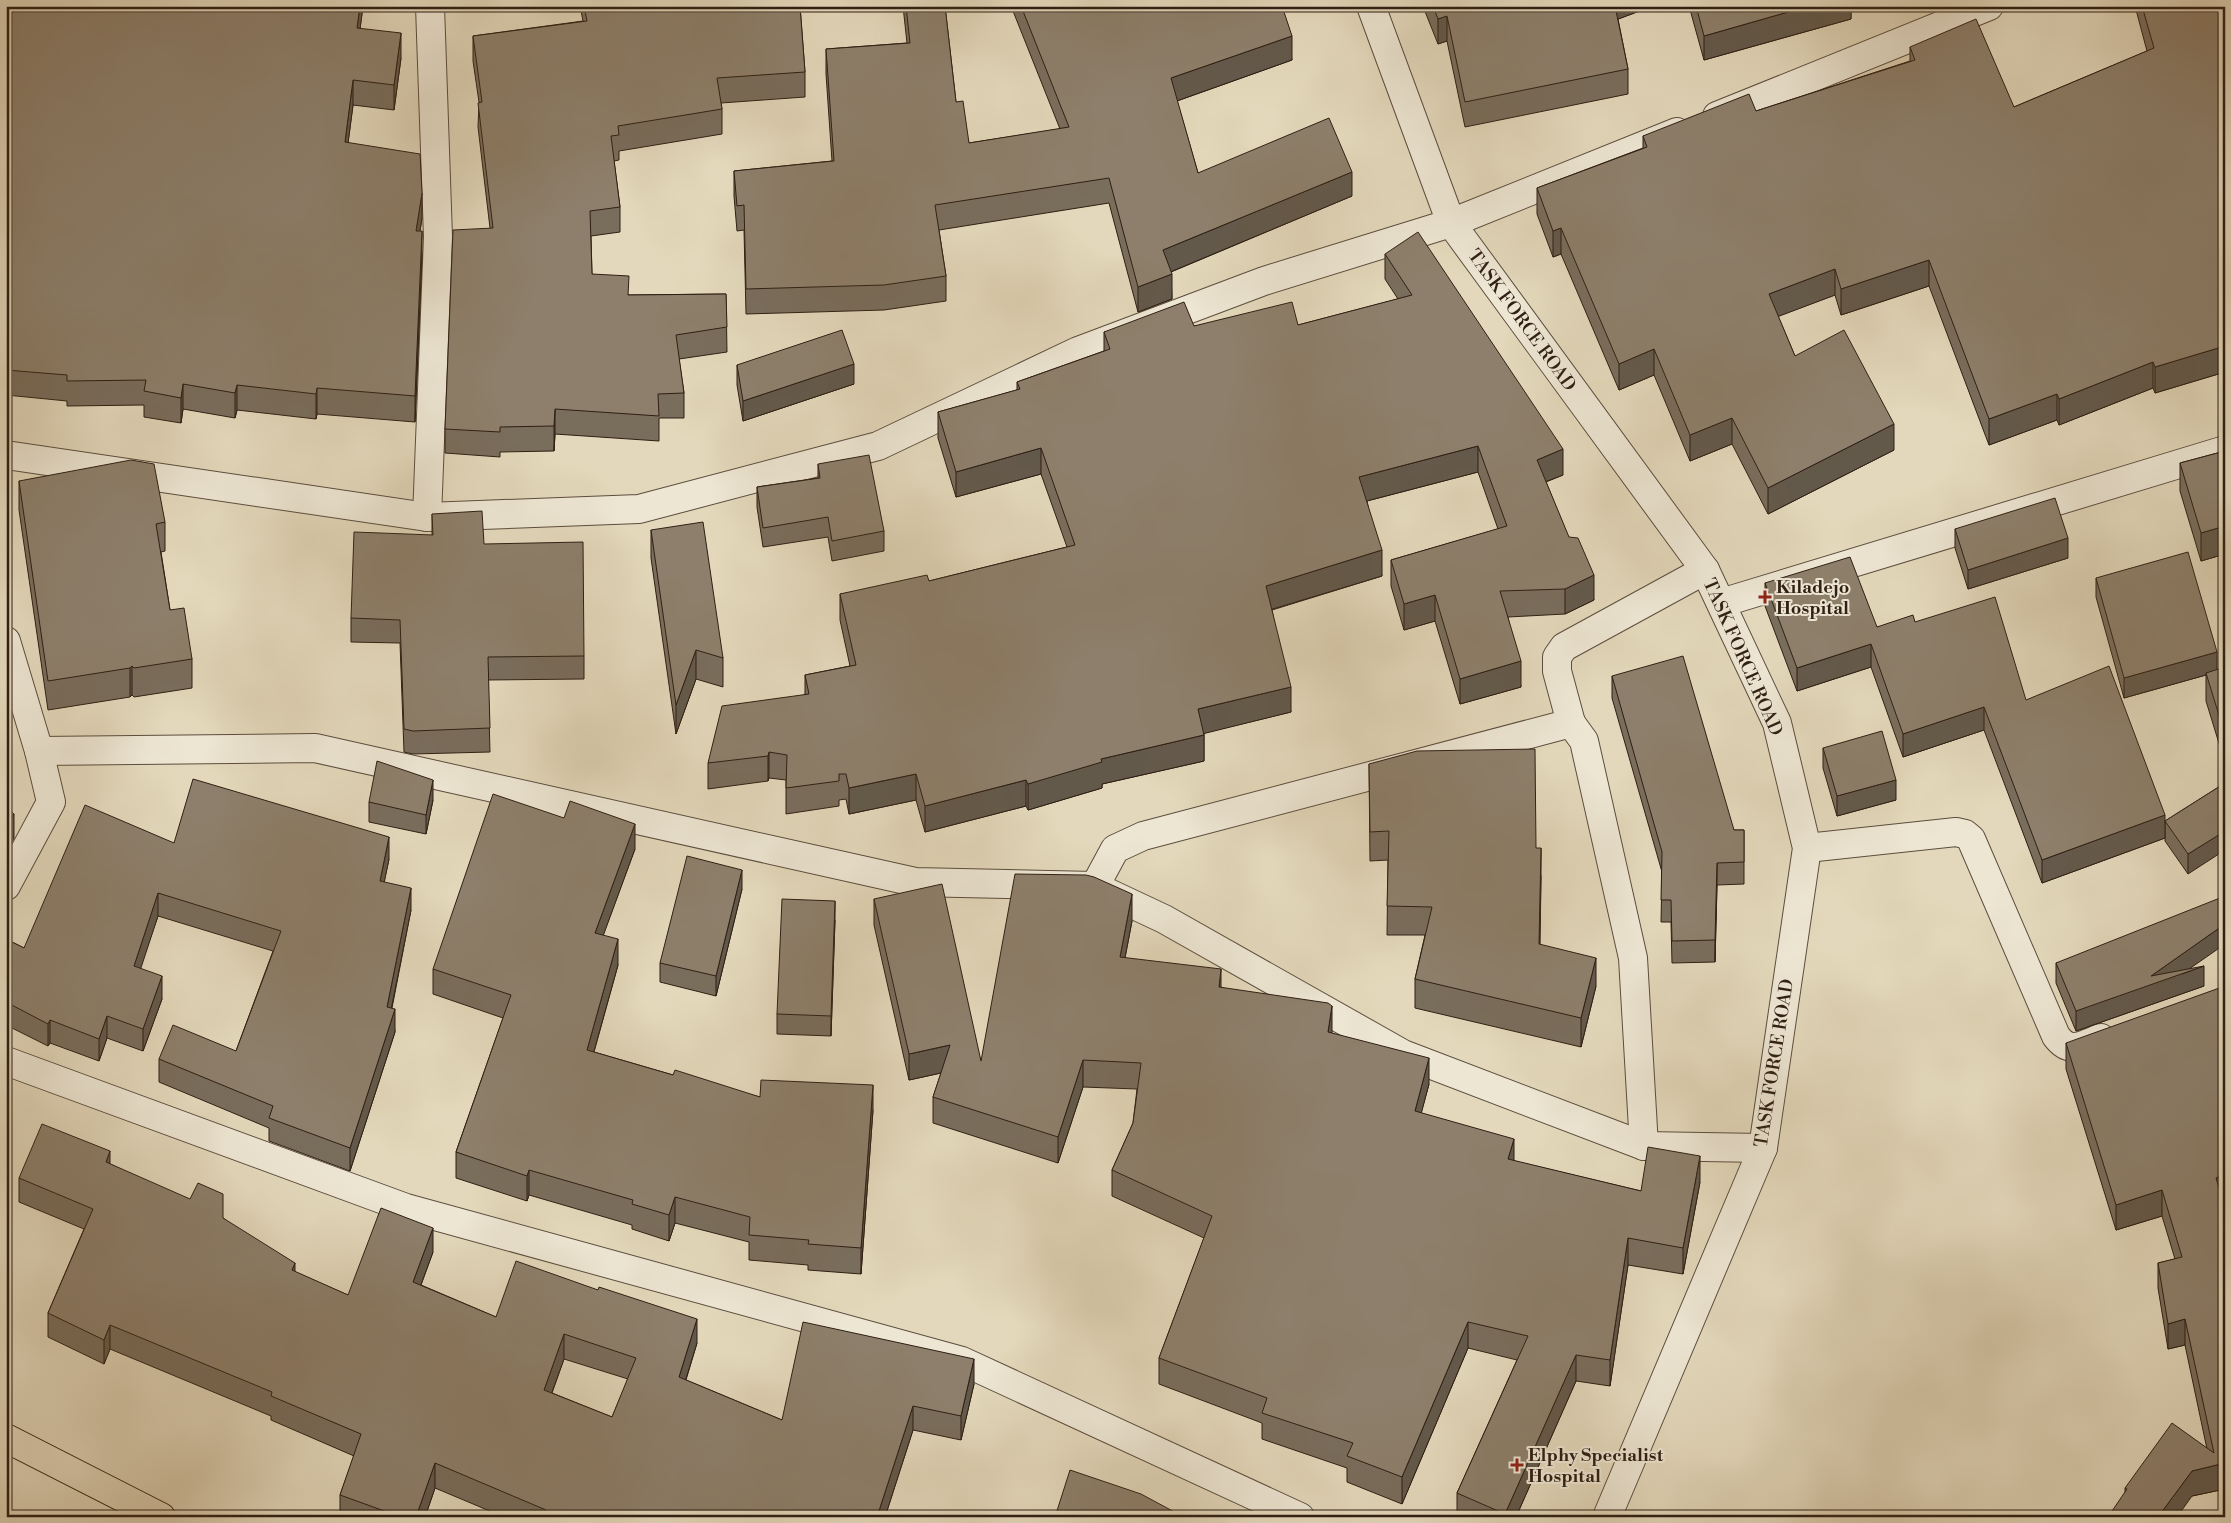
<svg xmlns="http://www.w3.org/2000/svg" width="2231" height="1523" font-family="'Libre Bodoni',serif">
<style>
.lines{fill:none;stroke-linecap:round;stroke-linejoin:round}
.minor-casing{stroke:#5c4d3e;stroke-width:30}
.primary-casing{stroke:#2f1f14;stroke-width:30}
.minor{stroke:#ede6d3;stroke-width:28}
.primary{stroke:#e3d8bb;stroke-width:28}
.wall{fill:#796d5c;stroke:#2f1f14;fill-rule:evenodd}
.shaded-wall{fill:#63594b;stroke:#2f1f14}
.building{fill:#8d7f6b;stroke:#2f1f14;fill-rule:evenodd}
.poi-dot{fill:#8f2418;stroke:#ede6d3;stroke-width:2}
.labels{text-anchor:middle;stroke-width:4;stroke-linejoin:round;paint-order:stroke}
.street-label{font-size:18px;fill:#2f1f14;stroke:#ede6d3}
.poi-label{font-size:18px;font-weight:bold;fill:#2f1f14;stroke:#ede6d3;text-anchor:start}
</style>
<rect width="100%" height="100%" fill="#e3d8bb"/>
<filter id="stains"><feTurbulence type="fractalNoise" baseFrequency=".004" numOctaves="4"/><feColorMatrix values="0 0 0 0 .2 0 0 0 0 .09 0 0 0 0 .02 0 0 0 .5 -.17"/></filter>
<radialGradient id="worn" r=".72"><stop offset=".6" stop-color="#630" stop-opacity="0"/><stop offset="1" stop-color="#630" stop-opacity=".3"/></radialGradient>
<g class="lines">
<!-- minor casing -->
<g class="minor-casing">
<g id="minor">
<polyline points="1371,6 1451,223 1705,570 1777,723 1807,848 1763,1148 1607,1517"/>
<polyline points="1717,116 1989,6"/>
<polyline points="6,455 427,517 639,509 878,446 1078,351 1264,281 1451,223 1677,132"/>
<polyline points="427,517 438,237 430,6"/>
<polyline points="1721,603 2225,450"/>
<polyline points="6,641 39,751 51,802 6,886"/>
<polyline points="1571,723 1557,671 1557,657 1564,647 1705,570"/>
<polyline points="39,751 315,748 915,882 1095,886 1115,849 1143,836 1571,723 1584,741 1633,958 1644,1146"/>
<path d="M1807,848L1956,832L1965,834L1971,839L2056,1036C2070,1055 2082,1045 2101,1038"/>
<polyline points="1098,888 1164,919 1403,1054 1644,1146 1763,1148"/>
<polyline points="6,1061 406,1208 962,1361 1300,1517"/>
</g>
</g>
<!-- primary casing -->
<g class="primary-casing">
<polyline id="primary" points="6,1438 161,1517"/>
</g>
<!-- minor -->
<use href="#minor" class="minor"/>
<!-- primary -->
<use href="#primary" class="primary"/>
</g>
<!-- wall -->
<g class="wall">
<polygon points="6,6 363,6 360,28 401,58 394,110 353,105 348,142 422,218 420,231 422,256 415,422 317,414 316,419 237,410 235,418 183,409 181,423 144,417 144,405 67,406 67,401 6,395"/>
<polygon points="580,6 800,6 805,72 805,97 721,103 722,109 722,134 619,151 619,160 614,161 620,207 620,232 591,236 592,274 629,295 726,294 727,352 679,359 684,393 684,418 659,418 659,441 555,434 554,451 500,452 500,457 445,453 445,429 490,228 478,127 479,102 473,61 473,36 583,21"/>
<polygon points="903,6 945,6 956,102 969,143 1060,129 1011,6 1282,6 1292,60 1177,101 1198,173 1352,196 1171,272 1172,299 1138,312 1109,203 939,230 946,276 946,301 884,310 746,314 744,230 737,231 734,196 734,171 832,161 826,74 826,49 907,43"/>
<polygon points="1424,6 1653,6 1618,19 1628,69 1628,94 1465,127 1447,41 1438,44 1424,9"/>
<polygon points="1689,6 1851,6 1851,19 1704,60"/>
<polygon points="2135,6 2225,6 2225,372 2155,393 2153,388 2059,425 2057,420 1989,445 1929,286 1841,315 1835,295 1778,316 1795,356 1894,450 1768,514 1732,444 1690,461 1654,375 1619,390 1561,254 1553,257 1537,214 1537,188 1643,148 1643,136 1756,111 1910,61 1910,47 2014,107 2147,51"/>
<polygon points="1385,254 1563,475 1546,482 1594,600 1565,614 1508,617 1521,687 1460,704 1435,621 1404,630 1391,586 1391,560 1498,529 1478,472 1367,501 1382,576 1272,610 1291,712 1204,733 1204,761 1102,784 1102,788 1028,810 1026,806 925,832 916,800 849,814 846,799 839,800 839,806 786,814 786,780 769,778 768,781 708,789 708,763 805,694 805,675 850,666 840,620 840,594 929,581 1067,547 1041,474 956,497 938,438 938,412 1017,390 1017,382 1104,351 1104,332 1194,326 1298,325 1398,299 1385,279"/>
<polygon points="737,365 854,384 743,421 737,385"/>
<polygon points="2225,451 2225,554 2201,561 2180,491 2180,463"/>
<polygon points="818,464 884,531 884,551 832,561 828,537 763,547 757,507 757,487 818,478"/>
<polygon points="19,481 165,522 165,551 161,552 170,610 192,659 192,688 134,697 132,695 130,697 48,710 19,510"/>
<polygon points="432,514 484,544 584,656 584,679 488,680 490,752 413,754 404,752 400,643 351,642 351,618 432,535"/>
<polygon points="1955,529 2068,558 1968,589 1955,548"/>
<polygon points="651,530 723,658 723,687 696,679 676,734 651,558"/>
<polygon points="2096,578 2217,670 2225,667 2225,763 2206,701 2206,675 2124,698 2096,597"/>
<polygon points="1765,583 1877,627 1915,622 2026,700 2165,838 2042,883 1984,730 1903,757 1871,667 1797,691 1765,606"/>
<polygon points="1612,676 1734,830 1744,830 1744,884 1717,885 1715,962 1672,963 1671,922 1661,922 1662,872 1612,698"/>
<polygon points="1823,748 1896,800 1837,816 1823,768"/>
<polygon points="1369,764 1536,848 1541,877 1540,944 1596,986 1581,1047 1415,1008 1415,979 1425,935 1387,935 1388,860 1370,861"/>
<polygon points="2225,783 2188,874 2165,841 2165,821"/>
<polygon points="433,800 426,834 369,822 369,802"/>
<polygon points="174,843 389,859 384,882 411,910 392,1008 395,1032 350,1171 269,1141 269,1128 159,1082 159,1059 236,1051 273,951 158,916 140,968 162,999 143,1051 107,1038 99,1061 50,1043 48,1046 6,1025 6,939 24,948"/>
<polygon points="635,849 603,935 618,965 594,1052 673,1075 760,1097 873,1110 861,1274 808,1270 808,1265 749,1260 749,1242 675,1223 669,1241 632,1229 632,1225 529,1195 527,1201 456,1178 456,1152 503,1018 433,994 433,969"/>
<polygon points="742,889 716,996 660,982 660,963"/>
<polygon points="874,899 981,1061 1132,921 1125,958 1221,987 1332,1033 1429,1084 1421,1113 1514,1161 1641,1191 1700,1182 1683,1274 1628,1265 1610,1386 1576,1381 1516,1517 1457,1517 1457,1493 1517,1360 1468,1348 1402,1504 1347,1482 1347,1468 1262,1439 1262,1423 1159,1384 1159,1358 1204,1238 1112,1196 1112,1170 1133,1123 1137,1089 1083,1087 1058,1163 933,1123 933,1097 941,1073 909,1080 874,925"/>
<polygon points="835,920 831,1036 777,1034 777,1014"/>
<polygon points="2056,963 2189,969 2204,986 2076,1031 2056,983"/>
<polygon points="2066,1043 2223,1201 2225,1208 2225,1489 2192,1496 2125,1493 2125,1488 2207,1449 2185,1345 2168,1349 2158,1288 2158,1263 2175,1259 2162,1216 2116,1230 2066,1069"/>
<path d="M110,1164L223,1218L295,1272L348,1295L433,1252L421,1285L496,1317L697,1343L686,1380L782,1420L974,1384L961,1440L913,1430L885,1517H504L435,1488L425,1517H340V1495L354,1456L271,1420V1416L110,1349L104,1364L48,1337V1313L84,1229L19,1202V1178ZM564,1359L628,1379L612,1417L552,1393Z"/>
</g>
<!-- shaded-wall -->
<g class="shaded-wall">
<polygon points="360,6 363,6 357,53 357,28"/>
<polygon points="1613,6 1653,6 1613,21"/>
<polygon points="1809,6 1851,6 1851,19 1704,60 1704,36"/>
<polygon points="1447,16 1447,41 1438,44 1438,19"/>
<polygon points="401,33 401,58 394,110 394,85"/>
<polygon points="1292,36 1292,60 1171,103 1171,78"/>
<polygon points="353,80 353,105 345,167 345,142"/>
<polygon points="1352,172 1352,196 1163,275 1163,250"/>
<polygon points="422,193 422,218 416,256 416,231"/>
<polygon points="1561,228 1561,254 1553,257 1553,231"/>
<polygon points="422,231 422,256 415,422 415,396"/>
<polygon points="1929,260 1929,286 1841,315 1841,289"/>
<polygon points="1835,269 1835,295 1769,320 1769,294"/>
<polygon points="1172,274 1172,299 1138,312 1138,287"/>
<polygon points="2225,346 2225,372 2155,393 2155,367"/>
<polygon points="1654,349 1654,375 1619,390 1619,364"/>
<polygon points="2153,362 2153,388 2059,425 2059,399"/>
<polygon points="854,364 854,384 743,421 743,401"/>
<polygon points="183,384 183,409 181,423 181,398"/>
<polygon points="237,385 237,410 235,418 235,393"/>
<polygon points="317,388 317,414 316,419 316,394"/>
<polygon points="2057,394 2057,420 1989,445 1989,419"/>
<polygon points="555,409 555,434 554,451 554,426"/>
<polygon points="1732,418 1732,444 1690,461 1690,435"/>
<polygon points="1894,424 1894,450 1768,514 1768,488"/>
<polygon points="1478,446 1478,472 1359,503 1359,477"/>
<polygon points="1041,448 1041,474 956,497 956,472"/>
<polygon points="1563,449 1563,475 1537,485 1537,460"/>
<polygon points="2225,526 2225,554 2201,561 2201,533"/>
<polygon points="2068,538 2068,558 1968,589 1968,570"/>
<polygon points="1382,550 1382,576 1266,611 1266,586"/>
<polygon points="1594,575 1594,600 1565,614 1565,589"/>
<polygon points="1435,595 1435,621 1404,630 1404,604"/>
<polygon points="1871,644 1871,667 1797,691 1797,668"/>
<polygon points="696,650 696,679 676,734 676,705"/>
<polygon points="2217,652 2217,672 2206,673 2206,675 2124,698 2124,678"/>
<polygon points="1521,661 1521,687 1460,704 1460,679"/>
<polygon points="132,666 132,695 130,697 130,668"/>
<polygon points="1291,687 1291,712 1198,735 1198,709"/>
<polygon points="1984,707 1984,730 1903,757 1903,734"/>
<polygon points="1204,735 1204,761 1102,784 1102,788 1028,810 1028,784 1101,759"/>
<polygon points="769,752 769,778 768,781 768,756"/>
<polygon points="916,774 916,800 849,814 849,788"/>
<polygon points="433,780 433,800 426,834 426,815"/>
<polygon points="1026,780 1026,806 925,832 925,806"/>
<polygon points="1896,780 1896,800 1837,816 1837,796"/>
<polygon points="14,814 14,838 6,853 6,828"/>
<polygon points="2165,815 2165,838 2042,883 2042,860"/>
<polygon points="635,824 635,849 595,958 595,933"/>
<polygon points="2225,831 2225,850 2188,874 2188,854"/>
<polygon points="389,837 389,859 380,903 380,881"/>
<polygon points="1541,848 1541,877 1539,973 1539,944"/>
<polygon points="1717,863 1717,885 1715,962 1715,940"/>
<polygon points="742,870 742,889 716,996 716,976"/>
<polygon points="411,888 411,910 387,1030 387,1007"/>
<polygon points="158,893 158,916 134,989 134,966"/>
<polygon points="1132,894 1132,921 1120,983 1120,957"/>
<polygon points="835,901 835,920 831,1036 831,1016"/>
<polygon points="2225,924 2225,944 2182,974 2204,966 2204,986 2076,1031 2076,1011 2151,976"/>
<polygon points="618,939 618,965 587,1076 587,1050"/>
<polygon points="1596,958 1596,986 1581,1047 1581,1018"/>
<polygon points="1221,969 1221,995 1219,987"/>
<polygon points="162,976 162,999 143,1051 143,1029"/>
<polygon points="1332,1006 1332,1032 1328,1059 1328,1032"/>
<polygon points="395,1009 395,1032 350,1171 350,1148"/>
<polygon points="107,1016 107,1038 99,1061 99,1039"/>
<polygon points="50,1020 50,1043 48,1046 48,1024"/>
<polygon points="950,1045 950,1071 909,1080 909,1054"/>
<polygon points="1429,1058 1429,1084 1415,1137 1415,1111"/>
<polygon points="1083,1060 1083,1087 1058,1163 1058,1137"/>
<polygon points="873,1085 873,1110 861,1274 861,1248"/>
<polygon points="1514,1139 1514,1166 1508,1159"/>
<polygon points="110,1151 110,1176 106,1162"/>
<polygon points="1700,1156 1700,1182 1683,1274 1683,1248"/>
<polygon points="529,1170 529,1195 527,1201 527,1176"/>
<polygon points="2225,1174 2225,1200 2216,1203 2216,1178"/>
<polygon points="2162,1190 2162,1216 2116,1230 2116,1205"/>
<polygon points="675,1197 675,1223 669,1241 669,1215"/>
<polygon points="433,1228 433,1252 413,1306 413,1282"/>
<polygon points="1628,1238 1628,1265 1610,1386 1610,1360"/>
<polygon points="295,1263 295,1287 292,1270"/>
<polygon points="697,1319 697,1343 679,1401 679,1377"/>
<polygon points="2185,1319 2185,1345 2168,1349 2168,1324"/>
<polygon points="1468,1322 1468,1348 1402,1504 1402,1477"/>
<polygon points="110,1325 110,1349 104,1364 104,1340"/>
<polygon points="564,1334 564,1359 544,1414 544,1390"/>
<polygon points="1576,1355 1576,1381 1516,1517 1505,1517 1505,1514"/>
<polygon points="974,1359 974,1384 961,1440 961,1416"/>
<polygon points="913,1406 913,1430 885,1517 877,1517"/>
<polygon points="435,1463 435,1488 425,1517 416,1517"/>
<polygon points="2225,1463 2225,1489 2192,1496 2177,1517 2158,1517 2192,1471"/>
</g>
<!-- building -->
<g class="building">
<polygon points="6,6 360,6 357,28 401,33 394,85 353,80 345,142 420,154 422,193 416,231 422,231 415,396 317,388 316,394 237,385 235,393 183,384 181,398 144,391 146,380 67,381 67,375 6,370"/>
<polygon points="584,6 800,6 805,72 717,78 722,109 618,126 619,135 611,136 620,207 590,211 592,274 629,276 628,295 726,294 727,327 676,335 684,393 658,394 659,416 555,409 554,426 500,427 500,432 445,429 453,230 493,228 478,103 482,102 473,36 587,21"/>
<polygon points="906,6 945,6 956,102 963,101 969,143 1069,127 1021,6 1282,6 1292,36 1171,78 1198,173 1329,118 1352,172 1163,250 1172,274 1138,287 1109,178 935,205 946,276 884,285 746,289 744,205 737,206 734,171 834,161 826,49 910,43"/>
<polygon points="1433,6 1615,6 1628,69 1465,102 1447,16 1438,19"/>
<polygon points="1696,6 1809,6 1704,36"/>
<polygon points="2142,6 2225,6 2225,346 2155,367 2153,362 2059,399 2057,394 1989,419 1929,260 1841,289 1835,269 1769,294 1795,356 1844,330 1894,424 1768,488 1732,418 1690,435 1654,349 1619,364 1561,228 1553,231 1537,188 1647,147 1643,136 1749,94 1756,111 1915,60 1910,47 1976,19 2014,107 2154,48"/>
<polygon points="1418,232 1563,449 1537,460 1569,537 1578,538 1594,575 1565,589 1500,591 1521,661 1460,679 1435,595 1404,604 1391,560 1507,526 1478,446 1359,477 1382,550 1266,586 1291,687 1198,709 1204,735 1101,759 1102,762 1028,784 1026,780 925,806 916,774 849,788 846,774 839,774 839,781 786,788 787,755 769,752 768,756 708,763 722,706 809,694 805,675 856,665 840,594 927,575 929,581 1075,545 1041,448 956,472 938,412 1020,389 1017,382 1110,349 1104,332 1184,302 1194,326 1292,302 1298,325 1412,295 1385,254"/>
<polygon points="842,330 854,364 743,401 737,365"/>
<polygon points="2225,451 2225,526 2201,533 2180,463"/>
<polygon points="869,455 884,531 832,541 828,517 763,528 757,487 820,478 818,464"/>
<polygon points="131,460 154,464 165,522 156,524 170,610 184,608 192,659 134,668 132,666 130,668 48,681 19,481"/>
<polygon points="2055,498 2068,538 1968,570 1955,529"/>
<polygon points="482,511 484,544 583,542 584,656 488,657 490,728 413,731 404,729 400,620 351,618 354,532 433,535 432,514"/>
<polygon points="703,522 723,658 696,650 676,705 651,530"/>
<polygon points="2188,552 2217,652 2124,678 2096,578"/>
<polygon points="1850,557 1877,627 1913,615 1915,622 1995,597 2026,700 2109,666 2165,815 2042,860 1984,707 1903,734 1871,644 1797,668 1765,583"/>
<polygon points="1683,656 1734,830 1744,830 1744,862 1717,863 1715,940 1672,941 1671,900 1661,900 1662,852 1612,676"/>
<polygon points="2225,667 2225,735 2206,673"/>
<polygon points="1882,731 1896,780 1837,796 1823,748"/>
<polygon points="1535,749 1536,848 1541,848 1539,944 1596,958 1581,1018 1415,979 1432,907 1387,906 1389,831 1370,832 1369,764 1417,751"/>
<polygon points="377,761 433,780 426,815 369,802"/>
<polygon points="193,779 389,837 380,881 411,888 387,1007 395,1009 350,1148 269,1118 273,1106 159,1059 173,1025 236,1051 281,931 158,893 134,966 162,976 143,1029 107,1016 99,1039 50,1020 48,1024 6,1002 6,939 24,948 85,805 174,843"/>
<polygon points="2225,783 2225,831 2188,854 2165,821"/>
<polygon points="493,794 564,818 570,801 635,824 595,933 618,939 587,1050 673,1075 675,1070 760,1097 761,1080 873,1085 861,1248 808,1244 809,1240 749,1235 750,1217 675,1197 669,1215 632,1204 633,1200 529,1170 527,1176 456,1152 511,995 433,969"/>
<polygon points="6,808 14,814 6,828"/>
<polygon points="687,856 742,870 716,976 660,963"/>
<polygon points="1015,874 1086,875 1094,877 1132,894 1120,957 1221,969 1219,987 1328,1003 1332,1006 1328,1032 1429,1058 1415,1111 1514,1139 1508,1159 1641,1191 1648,1147 1700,1156 1683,1248 1628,1238 1610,1360 1576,1355 1505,1514 1457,1493 1528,1336 1468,1322 1402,1477 1347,1456 1353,1443 1262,1413 1267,1398 1159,1358 1212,1216 1112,1170 1133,1123 1141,1063 1083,1060 1058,1137 933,1097 950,1045 909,1054 874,899 942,884 981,1061"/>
<polygon points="2225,896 2225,924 2151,976 2204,966 2076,1011 2056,963"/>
<polygon points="782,899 835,901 831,1016 777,1014"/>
<polygon points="2225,986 2225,1174 2216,1178 2225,1208 2225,1463 2192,1471 2158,1517 2108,1517 2127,1489 2125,1488 2172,1423 2214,1453 2185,1319 2168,1324 2158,1263 2182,1257 2162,1190 2116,1205 2066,1043"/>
<path d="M42,1124L110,1151L106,1162L190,1199L198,1183L223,1194V1218L295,1263L292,1270L348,1295L381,1208L433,1228L413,1282L496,1317L516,1261L598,1290L599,1287L697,1319L679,1377L782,1420L803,1322L974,1359L961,1416L913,1406L877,1517H542L546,1510L435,1463L416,1517H401L340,1495L361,1434L271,1396L272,1392L110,1325L104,1340L48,1313L93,1209L19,1178ZM564,1334L636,1358L612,1417L544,1390Z"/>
<polygon points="1070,1470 1141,1494 1180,1515 1182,1512 1194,1517 1055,1517"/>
</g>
<!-- markers -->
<g class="poi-dot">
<path d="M1762.5 589.5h5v5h5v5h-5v5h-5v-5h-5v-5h5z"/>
<path d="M1514.5 1457.5h5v5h5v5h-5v5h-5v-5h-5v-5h5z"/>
</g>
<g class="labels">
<!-- street labels -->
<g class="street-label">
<text transform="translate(1522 320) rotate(54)" y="6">TASK FORCE ROAD</text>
<text transform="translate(1743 657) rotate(66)" y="6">TASK FORCE ROAD</text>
<text transform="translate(1774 1063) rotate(-81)" y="6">TASK FORCE ROAD</text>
</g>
<!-- poi labels -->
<g class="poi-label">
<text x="1776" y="593">Kiladejo<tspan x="1776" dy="21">Hospital</tspan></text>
<text x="1528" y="1461">Elphy Specialist<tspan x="1528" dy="21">Hospital</tspan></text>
</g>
</g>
<!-- margin -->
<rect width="2231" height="1523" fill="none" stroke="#e3d8bb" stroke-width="25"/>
<rect x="8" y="8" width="2216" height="1508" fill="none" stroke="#2f1f14" stroke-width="2.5"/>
<rect x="12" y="12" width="2206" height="1498" fill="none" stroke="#2f1f14"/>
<rect width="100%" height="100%" filter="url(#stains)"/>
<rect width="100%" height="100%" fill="url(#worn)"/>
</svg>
